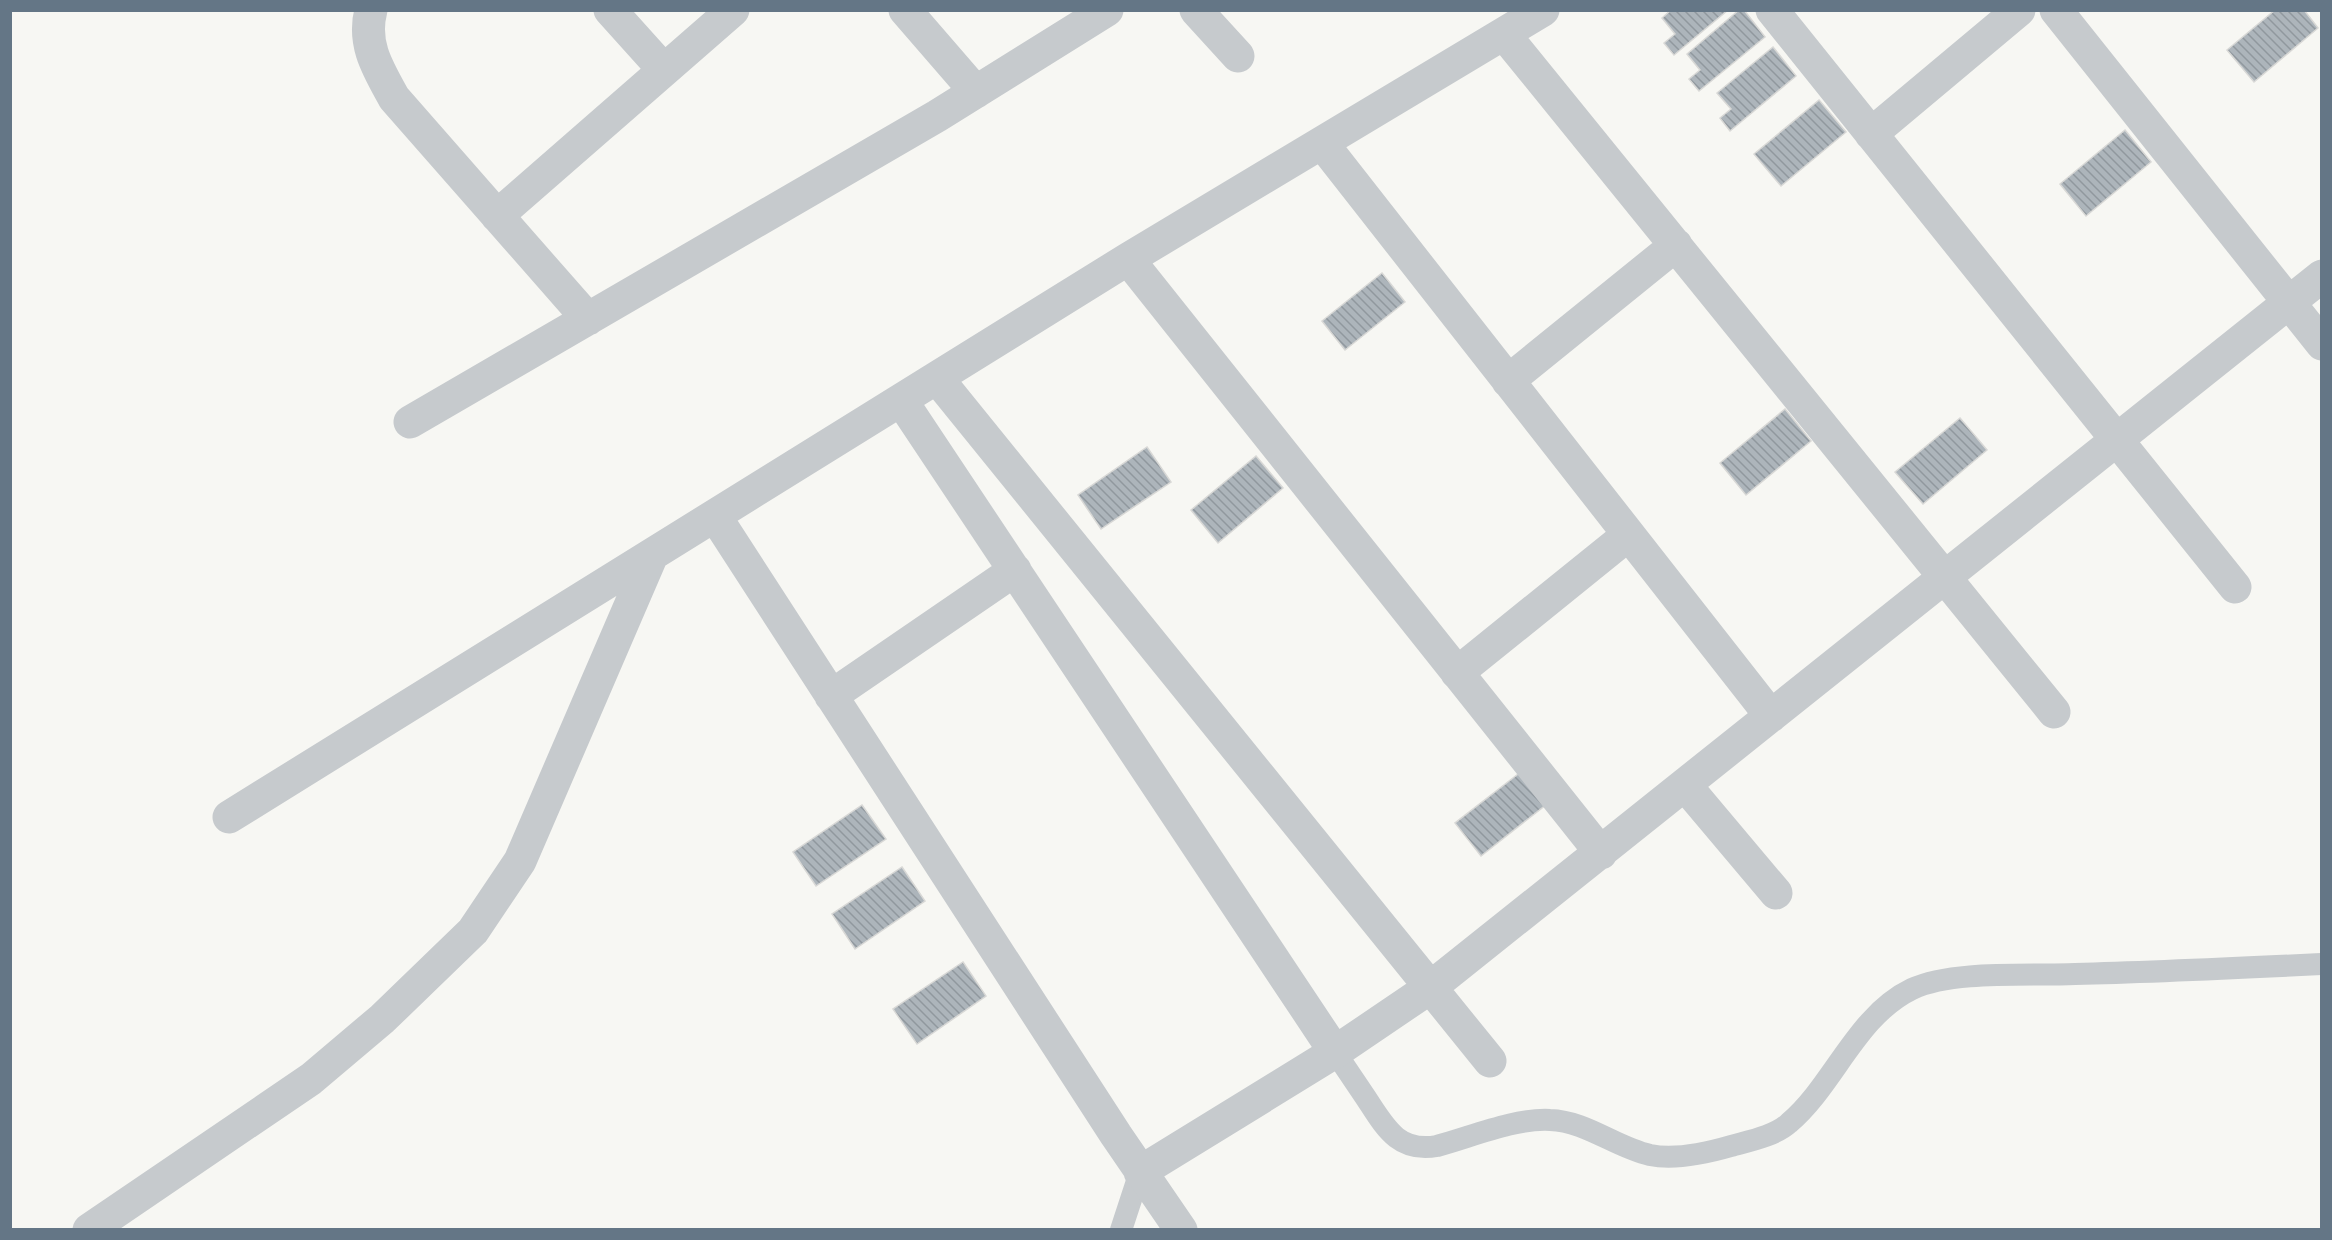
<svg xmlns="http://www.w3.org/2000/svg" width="2332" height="1240" viewBox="0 0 2332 1240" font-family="'Public Sans',sans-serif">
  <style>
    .building { fill: url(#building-back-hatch); stroke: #d8d8d6; stroke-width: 1.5 }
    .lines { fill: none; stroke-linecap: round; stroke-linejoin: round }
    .lane { stroke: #c6cacd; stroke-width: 22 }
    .street { stroke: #c6cacd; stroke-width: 33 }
  </style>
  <defs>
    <pattern id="building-back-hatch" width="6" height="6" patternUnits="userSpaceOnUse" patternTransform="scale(1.5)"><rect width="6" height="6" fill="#adb5bb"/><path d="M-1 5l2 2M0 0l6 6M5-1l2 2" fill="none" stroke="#90989e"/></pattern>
  </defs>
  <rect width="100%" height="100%" fill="#f7f7f3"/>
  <path class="building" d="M1671,10H1728L1674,55L1664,43L1675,34L1662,18Z
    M1739,10H1744L1765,37L1699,91L1689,79L1700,70L1687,54Z
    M2275,10H2304L2318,28L2254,82L2227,50Z
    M1773,47L1796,76L1730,131L1720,118L1731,109L1717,93Z
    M1819,100L1846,132L1781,186L1754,154Z
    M2125,130L2151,162L2086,216L2060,184Z
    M1382,273L1405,302L1345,350L1322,321Z
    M1785,409L1811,441L1746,495L1720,463Z
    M1960,418L1987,450L1923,504L1895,472Z
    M1147,447L1171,482L1101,529L1078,495Z
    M1256,456L1283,488L1218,543L1191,510Z
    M1522,771L1547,804L1481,856L1455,823Z
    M862,805L886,839L816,886L793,852Z
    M902,867L925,901L855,949L832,914Z
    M963,962L986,996L917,1044L893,1009Z"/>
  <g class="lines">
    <path class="lane" d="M1335,1052C1345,1067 1356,1083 1366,1098C1385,1127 1398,1153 1437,1146C1471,1137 1515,1118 1550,1120C1586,1121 1615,1147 1650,1155C1675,1160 1707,1153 1731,1146C1749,1141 1775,1136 1789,1123C1834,1085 1856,1016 1912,989C1953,970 2029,976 2075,974C2157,972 2239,968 2322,964
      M1121,1230L1140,1172"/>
    <path class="street" d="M371,10C362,44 378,69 394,98L588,319
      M610,10L664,70
      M905,10L976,92
      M1196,10L1238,56
      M1772,10L2235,587
      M2056,10L2322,344
      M1504,34L2054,712
      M1871,134L2019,10
      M1322,143L1771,716
      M497,216L733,10
      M1128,259L1601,853
      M937,378L1490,1061
      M1508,381L1676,245
      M901,400L1335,1052
      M410,422L937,116L1107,10
      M715,516L1116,1135L1181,1230
      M1457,673L1628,535
      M831,696L1015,570
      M1685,785L1776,893
      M229,817L1128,259L1543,10
      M1140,1172L1335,1052L1431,987L2322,276
      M89,1230L311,1079L382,1019L473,931L520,861L652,555"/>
  </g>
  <rect width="2332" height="1240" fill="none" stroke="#647686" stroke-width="24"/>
</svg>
